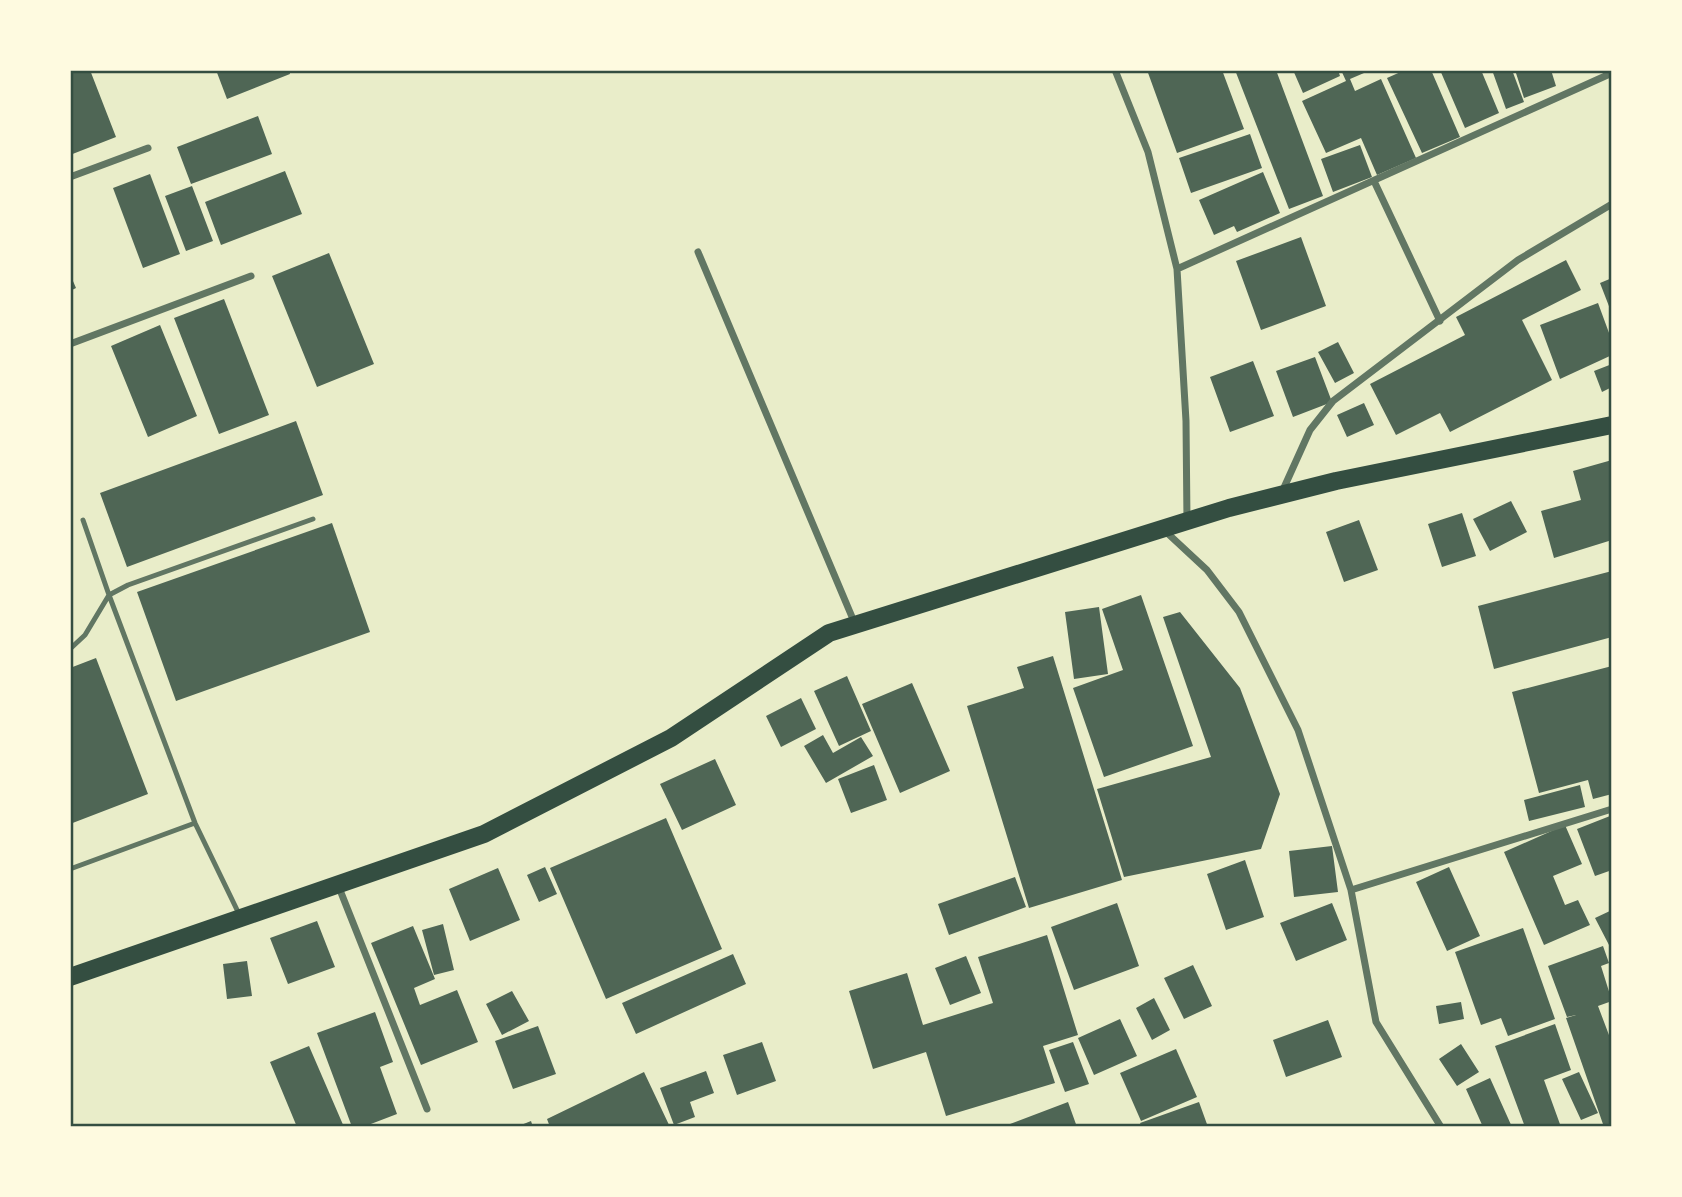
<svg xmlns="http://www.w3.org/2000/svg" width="1682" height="1197" viewBox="0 0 1682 1197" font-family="'Libre Baskerville',serif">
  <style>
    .building { fill: #4f6655 }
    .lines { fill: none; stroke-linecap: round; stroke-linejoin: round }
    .service { stroke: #617663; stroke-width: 5 }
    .minor { stroke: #617663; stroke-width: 7 }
    .primary { stroke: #344e41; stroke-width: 18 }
    .neatline { fill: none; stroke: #344e41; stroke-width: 2.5 }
  </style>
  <rect width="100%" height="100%" fill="#e9edc9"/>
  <path class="building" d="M70,70H90L116,137L70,155Z
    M216,70H289L290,74L227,99Z
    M1147,70H1222L1244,129L1177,153Z
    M1235,70H1276L1323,196L1289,209Z
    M1293,70H1338L1340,76L1303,93Z
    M1341,70H1371L1350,79L1355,91L1381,79L1416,158L1377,175L1361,138L1326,153L1302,101L1346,81Z
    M1405,70H1431L1460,137L1422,153L1387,78Z
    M1440,70H1481L1499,113L1465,128Z
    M1492,70H1512L1524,102L1506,109Z
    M1515,70H1551L1556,86L1524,98Z
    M258,116L272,154L191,184L177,147Z
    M1250,134L1262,168L1191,193L1179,158Z
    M1360,145L1372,177L1333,192L1321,159Z
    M285,171L302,214L221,245L205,202Z
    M1263,172L1280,213L1237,232L1234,226L1214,235L1199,200Z
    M150,174L180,254L143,268L113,188Z
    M192,186L213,241L186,251L165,196Z
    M1301,237L1326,306L1261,330L1236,261Z
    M329,253L374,364L317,387L272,276Z
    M1566,260L1581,290L1522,320L1552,380L1450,432L1440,413L1396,435L1370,384L1465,335L1456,317Z
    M70,274L76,288L70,291Z
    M1612,278V314L1600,283Z
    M224,299L269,415L219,434L174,318Z
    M1598,303L1612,341V355L1560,379L1540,325Z
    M160,325L197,416L148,437L111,346Z
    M1338,342L1354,373L1335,383L1318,352Z
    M1315,357L1332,402L1293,417L1276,371Z
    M1253,361L1274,416L1230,432L1210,377Z
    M1612,364V387L1602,392L1594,371Z
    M1364,403L1374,425L1347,437L1337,415Z
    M296,421L323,495L127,567L100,493Z
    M1612,460V540L1554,558L1541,511L1581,500L1573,471Z
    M1511,501L1527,532L1490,551L1473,519Z
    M1462,513L1476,556L1442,567L1428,524Z
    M1359,520L1378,570L1344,582L1326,532Z
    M332,523L370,632L176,701L137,592Z
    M1612,571V637L1494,669L1478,606Z
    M1141,595L1193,746L1104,777L1073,688L1123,670L1102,609Z
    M1099,607L1108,674L1074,679L1065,612Z
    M1180,612L1240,688L1280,794L1261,849L1124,877L1097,789L1211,757L1163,617Z
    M1053,656L1122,880L1029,908L967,706L1024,688L1017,667Z
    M96,658L148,794L70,824V668Z
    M1612,666V794L1593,799L1588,780L1539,793L1512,692Z
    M847,676L871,731L839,746L814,691Z
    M912,683L950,771L900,793L862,704Z
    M801,698L816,729L781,747L766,716Z
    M823,735L833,753L861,737L873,756L826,783L804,746Z
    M715,759L736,805L682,830L660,784Z
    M874,765L887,800L851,813L838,779Z
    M1580,785L1585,807L1529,821L1524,800Z
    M1610,816L1612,870L1595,876L1577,829Z
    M666,818L722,949L606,999L550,868Z
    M1565,825L1582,864L1553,876L1565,905L1578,900L1590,925L1544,945L1504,852Z
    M1332,846L1338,892L1294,897L1289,851Z
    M1245,860L1264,917L1226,930L1207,874Z
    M545,867L557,894L539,902L527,875Z
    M1449,867L1480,936L1447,951L1416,882Z
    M498,868L520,920L470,941L449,889Z
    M1015,877L1026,907L949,935L938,904Z
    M1117,903L1139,966L1074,990L1051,927Z
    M1332,903L1347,940L1296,961L1280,923Z
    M1612,910V943L1609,945L1595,918Z
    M317,921L335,967L288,984L270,938Z
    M443,924L454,970L434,975L422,930Z
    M413,926L435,979L414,988L420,1005L457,990L478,1042L421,1065L371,943Z
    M1523,928L1555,1019L1508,1036L1501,1018L1481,1025L1455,952Z
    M1047,935L1078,1035L1043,1046L1055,1083L946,1116L926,1052L873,1069L849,991L907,973L923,1025L993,1003L978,957Z
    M1603,946L1609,963L1601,966L1612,1001L1598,1006L1612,1043V1127H1604L1566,1018L1576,1015L1567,1017L1548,966Z
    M733,954L746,984L636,1034L622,1003Z
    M966,956L981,993L950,1005L935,968Z
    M247,961L252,996L227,999L223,964Z
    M1193,965L1212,1006L1184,1019L1164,978Z
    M512,991L529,1021L502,1035L486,1004Z
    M1154,998L1170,1030L1152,1040L1136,1008Z
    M1461,1002L1464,1019L1439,1024L1436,1006Z
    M375,1012L393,1062L380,1067L397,1114L363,1127H352L317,1033Z
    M1120,1019L1137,1056L1094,1075L1078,1038Z
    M1328,1020L1342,1057L1286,1077L1273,1040Z
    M1555,1024L1571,1070L1544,1080L1561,1127H1525L1495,1046Z
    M538,1026L556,1074L513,1089L495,1041Z
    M762,1042L776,1081L737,1095L723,1055Z
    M1073,1042L1089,1084L1065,1092L1049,1050Z
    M1461,1044L1479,1072L1457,1086L1439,1059Z
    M309,1046L344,1127H297L270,1062Z
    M1176,1049L1197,1097L1141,1121L1120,1073Z
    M706,1071L714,1093L690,1102L695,1117L674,1125L660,1088Z
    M644,1072L670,1127H550L547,1119Z
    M1579,1072L1598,1113L1581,1120L1562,1079Z
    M1490,1078L1512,1127H1483L1466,1089Z
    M1068,1102L1077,1127H1002Z
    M1199,1102L1208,1127H1142L1140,1123Z
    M531,1121L533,1127H516Z"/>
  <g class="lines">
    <path class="service" d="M83,520L109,595L128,585L313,519
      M70,649L85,635L109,595L195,823L240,916
      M70,869L195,823"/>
    <path class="minor" d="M1115,70L1148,152L1177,269L1186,421L1187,521
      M70,177L148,148
      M1374,181L1440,321
      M698,252L855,624
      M1177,269L1612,73
      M70,344L251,276
      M1282,492L1310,430L1333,401L1518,260L1612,204
      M1164,530L1207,570L1239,612L1298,730L1351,890L1376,1022L1441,1127
      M338,885L427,1109
      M1351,890L1612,809"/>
    <path class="primary" d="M70,977L484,834L671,738L829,633L1229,508L1336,481L1612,425"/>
  </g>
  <rect width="1682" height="1197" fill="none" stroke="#fefae0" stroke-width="144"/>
  <rect x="72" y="72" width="1538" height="1053" class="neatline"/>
</svg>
